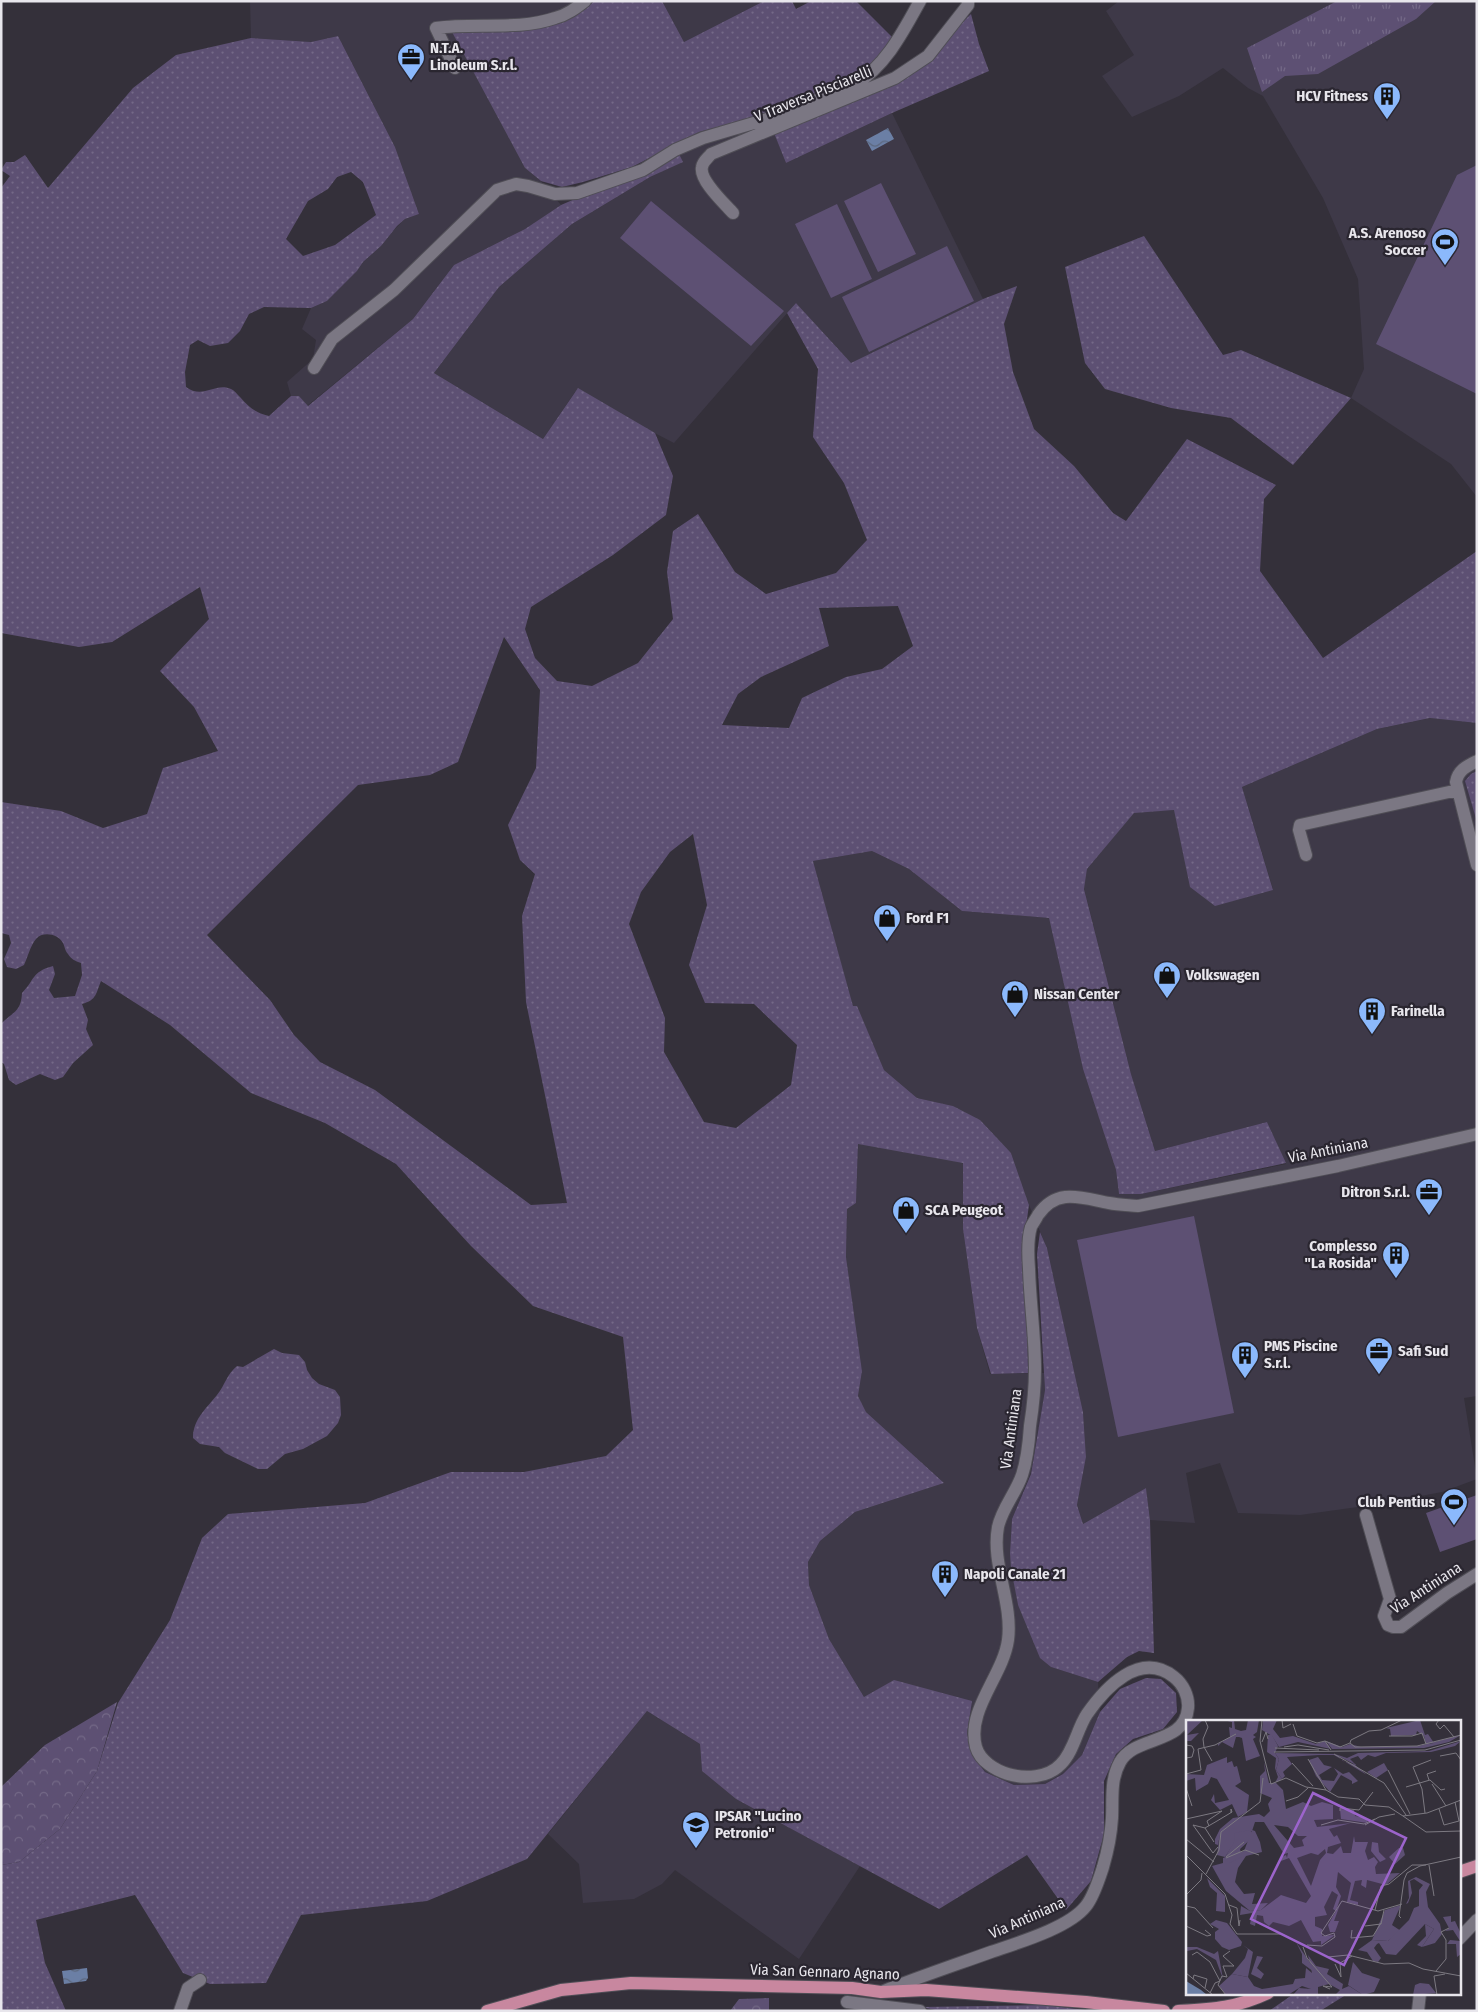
<svg xmlns="http://www.w3.org/2000/svg" width="1478" height="2012" viewBox="0 0 1478 2012" font-family="'Fira Sans Condensed',sans-serif">
  <style>
    .built { fill: #3e3948 }
    .grass { fill: url(#grass-dots); fill-rule: evenodd }
    .forest { fill: url(#forest-crowns) }
    .park { fill: url(#park-tufts) }
    .pitch { fill: #5d5073 }
    .water { fill: url(#water-waves) }
    .lines { fill: none; stroke-linecap: round; stroke-linejoin: round }
    .minor-casing { stroke: #504e56; stroke-width: 14 }
    .major-casing { stroke: #504e56; stroke-width: 14 }
    .minor { stroke: #7b7783; stroke-width: 12 }
    .major { stroke: #c8879f; stroke-width: 12 }
    .labels { text-anchor: middle; stroke-width: 4.5; stroke-linejoin: round; paint-order: stroke }
    .poi-label { font-size: 15px; font-weight: bold; fill: #e8e6ec; stroke: #2a2630; text-anchor: start }
    .street-label { font-size: 15px; fill: #e8e6ec; stroke: #2a2630 }
    .inset-road { fill: none; stroke: #7c7981; stroke-width: 1 }
    .view { fill: #9c64cc; fill-opacity: 0.15; stroke: #9c64cc; stroke-width: 2.5 }
    .inset-edge { fill: none; stroke: #e8e6ec; stroke-width: 2.5 }
  </style>
  <defs>
    <pattern id="grass-dots" width="8" height="8" patternUnits="userSpaceOnUse" patternTransform="scale(1.25)"><rect width="8" height="8" fill="#5d5073"/><path d="M2 2h.1M6 6h.1" fill="none" stroke="#746987" stroke-width="1.8" stroke-linecap="round"/></pattern>
    <pattern id="forest-crowns" width="20" height="18" patternUnits="userSpaceOnUse" patternTransform="scale(1.25)"><rect width="20" height="18" fill="#5d5073"/><path d="M2 6a3 3 0 1 1 6 0M12 15a3 3 0 1 1 6 0" fill="none" stroke="#746987"/></pattern>
    <pattern id="park-tufts" width="24" height="20" patternUnits="userSpaceOnUse" patternTransform="scale(1.25)"><rect width="24" height="20" fill="#5d5073"/><path d="M3 7l-1-3M5 7V3M7 7l1-3M15 17l-1-3M17 17v-4M19 17l1-3" fill="none" stroke="#746987"/></pattern>
    <pattern id="water-waves" width="16" height="10" patternUnits="userSpaceOnUse" patternTransform="scale(1.25)"><rect width="16" height="10" fill="#6b7fa5"/><path d="M0 5q4-4 8 0t8 0" fill="none" stroke="#5c687f"/></pattern>
  </defs>
  <rect width="100%" height="100%" fill="#34303a"/>
  <path class="built" d="M250,1H595L572,17L525,168L541,181L561,205L525,229L454,265L413,319L307,406L299,396H291L287,382L313,359L316,340L302,329L311,308L327,301L357,271L363,262L381,246L386,238L405,219L419,214L395,147L338,36L311,42L251,38Z
    M662,1H764L684,42Z
    M1119,1H1477V497L1451,464L1351,398L1364,369L1358,279L1323,198L1263,96L1248,88L1223,68L1179,96L1132,117L1102,76L1134,55L1106,11Z
    M892,113L983,299L851,364L796,303L674,443L575,392L543,439L434,373L499,287L572,224L650,177L682,162L674,144L699,132L767,114L786,163Z
    M1431,718L1477,723V1396L1464,1398L1477,1479L1442,1492L1372,1505L1300,1515L1238,1513L1220,1463L1186,1473L1195,1523L1150,1520L1146,1488L1083,1524L1077,1505L1086,1457L1083,1412L1047,1248L1029,1205L1011,1153L953,1106L917,1098L884,1070L857,1007H853L813,861L872,851L909,869L962,911L1049,918L1083,1069L1116,1170L1119,1194H1141L1286,1164L1267,1122L1155,1151L1131,1074L1084,888L1087,869L1134,812L1175,810L1191,887L1273,889L1242,787L1377,729Z
    M858,1143L963,1162V1229L977,1328L990,1374L1044,1373L1045,1390L1031,1473L1012,1519L1010,1553L1018,1605L1051,1667L1098,1682L1100,1712L1082,1755L1063,1774L1045,1784L1014,1785L985,1772L973,1756L967,1733L864,1697L829,1639L809,1585L808,1562L820,1541L855,1512L944,1483L866,1412L858,1396L862,1371L846,1257L847,1209L856,1203Z
    M647,1711L700,1744L702,1771L736,1799L860,1866L799,1959L675,1870L662,1884L634,1899L583,1903L579,1864L548,1834Z"/>
  <path class="grass" d="M595,1H662L684,42L764,1H792L796,9L811,1H856L895,40L868,72L852,81L767,114L699,132L632,167L583,182L562,187L541,181L525,168L452,32L572,17Z
    M971,14L979,44L989,71L892,113L786,163L774,133L904,78Z
    M338,36L395,147L419,214L405,219L397,226L381,246L363,262L357,271L327,301L311,308L264,307L249,314L240,331L228,343L210,346L198,340L190,345L185,372L186,387C203,400 215,382 231,389C234,390 237,394 240,397C249,407 255,413 269,416L291,396H299L308,406L413,319L454,265L525,229L561,205L679,154L683,162L650,177L572,224L499,287L434,373L543,439L578,388L655,433L673,476L666,515L613,555L531,607L525,629L535,658L557,681L592,686L638,663L673,619L667,572L673,531L698,514L735,572L766,594L836,573L867,540L844,483L813,437L818,369L787,313L796,303L851,363L983,299L1017,286L1004,324L1013,372L1034,429L1074,466L1113,513L1126,521L1187,439L1276,485L1264,499L1260,571L1323,658L1477,551V723L1430,718L1377,729L1242,787L1273,890L1215,906L1190,887L1174,810L1134,813L1087,869L1084,889L1131,1074L1155,1151L1267,1122L1286,1163L1141,1194H1119L1116,1170L1083,1069L1049,918L962,911L909,869L872,851L813,861L853,1006H857L884,1070L917,1098L953,1106L980,1120L1011,1153L1029,1205L1026,1226L1028,1373L991,1374L977,1328L963,1229V1163L858,1144L856,1203L847,1209L846,1257L862,1371L858,1396L866,1412L944,1483L855,1512L820,1541L808,1562L809,1585L829,1639L864,1697L894,1680L972,1701L967,1733L973,1756L985,1772L1014,1785L1045,1784L1063,1774L1082,1755L1100,1712L1120,1689L1146,1678L1161,1679L1176,1693L1177,1712L1163,1729L1133,1739L1116,1754L1104,1781V1834L1091,1881L1066,1910L1027,1855L939,1909L736,1799L702,1771L700,1744L647,1711L527,1859L427,1901L301,1915L266,1983L210,1984L183,1973L135,1895L36,1920L45,1963L66,2011H1V1865L19,1862L60,1829L97,1771L118,1703L170,1620L202,1538L228,1514L365,1503L451,1472H524L606,1456L633,1430L623,1337L533,1306L471,1246L396,1164L325,1123L251,1093L170,1025L101,981C96,993 97,1000 82,1004L88,1020L86,1029L93,1045L73,1063L63,1077L55,1080L40,1074L16,1085L9,1080L4,1064L1,1062V1024C12,1012 21,1013 22,993C35,980 31,972 53,966L55,974L49,990L54,998L75,996L82,975L81,963C75,961 71,959 68,954C65,951 65,947 63,943C58,934 43,931 36,939C30,946 28,957 24,965L16,969L7,967L4,959L11,943L9,935L1,933V802L61,811L103,828L147,814L163,768L218,751L194,707L160,671L209,619L200,587L112,642L79,647L1,633V188L10,176L1,170L6,162H14L25,155L48,188L133,88L176,55L251,38L311,42ZM351,172L363,182L376,215L335,245L303,256L286,239L308,201L328,189L337,177ZM898,606L913,646L882,669L846,677L802,698L789,728L722,725L738,694L761,677L829,646L819,608ZM504,637L540,690L536,768L508,825L520,860L535,874L522,916L526,1002L567,1203L531,1205L375,1090L320,1062L294,1035L270,1000L207,935L358,785L430,775L458,762ZM693,834L707,905L689,965L705,1003L754,1004L797,1045L791,1085L736,1128L704,1122L664,1052L665,1018L629,924L641,892L670,852Z
    M1144,236L1223,355L1241,350L1351,398L1293,465L1231,418L1171,408L1105,389L1085,363L1065,267Z
    M1477,771V822L1465,781L1471,774Z
    M1040,1232L1047,1248L1083,1412L1086,1457L1077,1505L1083,1524L1146,1488L1150,1520L1154,1653L1139,1651L1127,1657L1098,1682L1051,1667L1040,1658L1018,1605L1011,1568L1010,1553L1012,1519L1031,1474L1045,1390L1037,1254Z
    M274,1349L282,1353L299,1355L305,1362L307,1370L312,1378L319,1384L335,1390L340,1397L341,1415L338,1423L327,1436L303,1449L285,1454L267,1469H258L225,1453L219,1447L200,1444L193,1438C193,1419 206,1409 217,1395C225,1385 227,1374 237,1366L243,1367Z
    M1295,1993H1349L1320,2011H1269Z
    M1046,2005L1093,2011H940L921,2007Z"/>
  <path class="forest" d="M117,1702L97,1771L60,1829L19,1862L1,1865V1787L45,1745Z
    M769,1998V2011H730L739,1999Z"/>
  <path class="park" d="M1337,1H1436L1416,19L1318,74L1285,76L1262,92L1247,48Z"/>
  <path class="pitch" d="M1477,165V394L1376,344L1457,175Z
    M881,183L916,254L878,272L844,201Z
    M651,201L784,311L751,346L620,238Z
    M837,204L872,279L831,298L795,224Z
    M947,246L974,301L869,352L842,297Z
    M1194,1216L1234,1413L1118,1437L1077,1240Z
    M1477,1495V1539L1440,1552L1426,1513Z"/>
  <path class="water" d="M888,128L894,139L872,151L866,140Z
    M87,1968L88,1978L86,1981L64,1984L62,1971Z"/>
  <g class="lines">
    <g class="minor-casing">
      <path id="minor" d="M455,68L436,28C475,22 517,31 555,18C567,15 576,8 585,1
        M733,213C724,203 699,180 702,167C703,161 708,158 711,154L895,78L928,56L968,5V1
        M314,368L332,339L394,290L497,190L516,184L528,186L555,194L577,193L643,170L675,150L703,138L774,117L854,85C885,67 903,32 920,1
        M1477,761C1467,766 1458,770 1456,782L1477,865
        M1306,855L1299,830L1300,825L1458,790
        M1366,1515L1390,1599L1384,1616L1388,1625L1393,1627H1401L1447,1593L1477,1574
        M1459,1939L1477,1920
        M884,1991C919,1977 955,1965 991,1952C1017,1943 1069,1928 1086,1906C1094,1896 1099,1879 1103,1867C1108,1850 1111,1835 1112,1818C1113,1799 1110,1780 1120,1762C1135,1735 1185,1745 1188,1708C1189,1696 1183,1684 1174,1677C1140,1650 1105,1688 1087,1714C1077,1729 1074,1751 1061,1764C1048,1778 1025,1779 1008,1774C995,1770 980,1761 976,1747C966,1710 1003,1676 1008,1640C1013,1602 991,1564 998,1527C1002,1508 1016,1493 1022,1475C1027,1460 1029,1441 1030,1426C1033,1407 1035,1388 1035,1369C1035,1336 1030,1302 1029,1269C1028,1256 1027,1240 1031,1227C1031,1226 1038,1216 1038,1215C1057,1187 1082,1198 1109,1203C1119,1205 1128,1205 1138,1206L1338,1166L1477,1134
        M847,2002L920,2011
        M180,2011L188,1988L200,1980
        M1418,2011L1420,1993"/>
    </g>
    <g class="major-casing">
      <path id="major" d="M1459,1872L1477,1866
        M487,2011L561,1990L631,1983L852,1988L881,1992L926,1990L1086,2002L1164,2011
        M1178,2011C1213,2009 1236,2008 1268,1993"/>
    </g>
    <use href="#minor" class="minor"/>
    <use href="#major" class="major"/>
  </g>
  <defs>
    <g id="office-pin" transform="scale(1.4375)"><path d="M0 17L-7.5 6A9.5 9.5 0 1 1 7.5 6Z" fill="#8bb9fc" stroke="#2a2630"/><path d="M-6-3h4V-5.5h4V-3h4V5H-6ZM-1-4.5V-3h2v-1.5ZM-6 0V1H6V0Z" fill="#111"/></g>
    <g id="building-pin" transform="scale(1.4375)"><path d="M0 17L-7.5 6A9.5 9.5 0 1 1 7.5 6Z" fill="#8bb9fc" stroke="#2a2630"/><path d="M-4-6H4V6H1V3H-1V6H-4ZM-2.5-4.3h1.7v1.8h-1.7ZM.8-4.3h1.7v1.8H.8ZM-2.5-1h1.7V.8h-1.7ZM.8-1h1.7V.8H.8Z" fill="#111"/></g>
    <g id="stadium-pin" transform="scale(1.4375)"><path d="M0 17L-7.5 6A9.5 9.5 0 1 1 7.5 6Z" fill="#8bb9fc" stroke="#2a2630"/><path d="M0-5a6.5 5 0 1 0 0 10a6.5 5 0 1 0 0-10ZM-3.5-1.8h7v3.6h-7Z" fill="#111"/></g>
    <g id="shop-pin" transform="scale(1.4375)"><path d="M0 17L-7.5 6A9.5 9.5 0 1 1 7.5 6Z" fill="#8bb9fc" stroke="#2a2630"/><path d="M-5-2.5h2.3a2.7 3.5 0 0 1 5.4 0H5L5.5 6h-11ZM-1.5-2.5h3a1.5 2.3 0 0 0-3 0Z" fill="#111"/></g>
    <g id="school-pin" transform="scale(1.4375)"><path d="M0 17L-7.5 6A9.5 9.5 0 1 1 7.5 6Z" fill="#8bb9fc" stroke="#2a2630"/><path d="M0-5L7-2L0 1L-7-2ZM-4 1L0 2.5L4 1V4Q0 6-4 4Z" fill="#111"/></g>
  </defs>
  <g fill-rule="evenodd">
    <use href="#office-pin" x="411" y="57"/>
    <use href="#building-pin" x="1387" y="96"/>
    <use href="#stadium-pin" x="1445" y="242"/>
    <use href="#shop-pin" x="887" y="918"/>
    <use href="#shop-pin" x="1167" y="975"/>
    <use href="#shop-pin" x="1015" y="994"/>
    <use href="#building-pin" x="1372" y="1011"/>
    <use href="#office-pin" x="1429" y="1192"/>
    <use href="#shop-pin" x="906" y="1210"/>
    <use href="#building-pin" x="1396" y="1255"/>
    <use href="#office-pin" x="1379" y="1351"/>
    <use href="#building-pin" x="1245" y="1355"/>
    <use href="#stadium-pin" x="1454" y="1502"/>
    <use href="#building-pin" x="945" y="1574"/>
    <use href="#school-pin" x="696" y="1825"/>
  </g>
  <g class="labels">
    <g class="poi-label">
      <text x="430" y="53">N.T.A.<tspan x="430" dy="17">Linoleum S.r.l.</tspan></text>
      <text x="1368" y="101" text-anchor="end">HCV Fitness</text>
      <text x="1426" y="238" text-anchor="end">A.S. Arenoso<tspan x="1426" dy="17">Soccer</tspan></text>
      <text x="906" y="923">Ford F1</text>
      <text x="1186" y="980">Volkswagen</text>
      <text x="1034" y="999">Nissan Center</text>
      <text x="1391" y="1016">Farinella</text>
      <text x="1410" y="1197" text-anchor="end">Ditron S.r.l.</text>
      <text x="925" y="1215">SCA Peugeot</text>
      <text x="1377" y="1251" text-anchor="end">Complesso<tspan x="1377" dy="17">"La Rosida"</tspan></text>
      <text x="1264" y="1351">PMS Piscine<tspan x="1264" dy="17">S.r.l.</tspan></text>
      <text x="1398" y="1356">Safi Sud</text>
      <text x="1435" y="1507" text-anchor="end">Club Pentius</text>
      <text x="964" y="1579">Napoli Canale 21</text>
      <text x="715" y="1821">IPSAR "Lucino<tspan x="715" dy="17">Petronio"</tspan></text>
    </g>
    <g class="street-label">
      <text transform="translate(813 94) rotate(-22)" y="5">V Traversa Pisciarelli</text>
      <text transform="translate(1328 1150) rotate(-11)" y="5">Via Antiniana</text>
      <text transform="translate(1011 1429) rotate(-82)" y="5">Via Antiniana</text>
      <text transform="translate(1426 1588) rotate(-33)" y="5">Via Antiniana</text>
      <text transform="translate(1027 1918) rotate(-24)" y="5">Via Antiniana</text>
      <text transform="translate(825 1972) rotate(2)" y="5">Via San Gennaro Agnano</text>
    </g>
  </g>
  <g transform="translate(1186 1720)">
    <rect width="275" height="275" fill="#34303a"/>
    <path d="M2,0H17L1,15L13,13L5,21H0V2ZM37,0H48L49,9L55,11L60,10L62,0H73L71,12L67,15L70,17L67,19L74,36L60,41L56,18L53,17H50L47,28L36,22L32,26V24L44,17L43,7L46,8V2ZM77,0H91L87,9L94,18L107,16L130,24L139,21L145,29L112,22L93,27L86,16L76,10ZM234,0L239,15L242,14L248,23L240,24L238,16L231,11L230,15L205,16L204,9L200,8ZM275,15L263,22L238,28L146,29L140,21L156,27L164,24L175,27L233,26ZM275,21L269,26L245,32L200,33L189,37L182,35L175,40L172,36L164,39L170,45L157,41L149,34L161,38L172,33L243,31ZM89,33L148,34L168,44L181,55L148,35H133L101,37L106,44L97,52L99,56L96,59L90,50L93,39ZM41,37V43L46,41L48,47L51,46L55,62L49,66L63,75L61,92L52,97L46,84L34,90L25,80L28,74L29,83L43,80L31,59L25,57L22,64L10,71L9,58L0,61V54L18,55L21,45ZM132,37L138,45L146,47L133,55L136,60L148,61L152,54L148,48L157,54L163,52L172,61L166,64V61L155,55L144,72L130,56L123,40ZM78,42L83,63H90L97,70L100,89L117,82L125,86L136,82L147,85V99L128,100L131,107L165,103L143,109L148,117L151,115L155,123L142,127L141,133L147,134L155,126L157,133H165L168,116L169,122H182L179,131L182,140L188,137L192,142L189,147L190,154L214,153L200,165L181,160L180,168L175,165L176,160L169,161L164,180L172,182V185L161,182L165,163L152,152L150,167L155,176L150,191L147,189L152,175L146,171L138,187L141,195L129,197V206L136,209V216L149,215L135,225V221L127,222L115,200L103,206L87,202L83,206L78,202L77,196L71,195L69,206L64,204L66,193L54,195L55,186L64,191L75,190L95,175L120,183L125,176L103,138L95,141L94,138L100,135L101,138L102,133L98,134L78,102H69L66,111L55,113L39,137L31,135L34,114L32,125L29,124V119L34,109L47,98L73,94L78,97L84,91L82,84L86,78L74,73V56L79,51ZM88,105L102,107L112,116H121L116,120L118,126L108,128ZM139,129L140,133L134,140L125,166L111,138L125,133L132,135ZM198,43L202,50L190,58L181,52ZM154,89L168,90L169,96L180,98L182,103L155,99ZM186,122L192,123L193,132L200,139L194,142L185,131ZM21,158L39,176V192L30,191L31,173L24,167ZM155,182L148,201H153L149,212H144L142,205ZM215,185L206,205L215,211L202,221L186,220L199,190ZM265,196V202L269,201L275,214V234L271,237L270,224H261L264,220L274,221L267,210L259,211L263,208L257,197ZM30,200L41,203L56,222L55,226L43,230L36,227L29,219V212L33,209L24,204ZM239,204L248,209L236,227L231,225L240,216ZM0,227H11L28,234L32,231L37,259L30,240L11,229L1,231ZM122,235L130,246L143,249L141,254L157,264L156,269L163,266L177,275H149L154,270L143,264L132,267V275H107L113,268L125,269L116,266L102,275H40L33,266L46,254L62,257L68,266L76,269L107,264L109,259L119,258L120,248L126,253Z" fill="#5d5073" fill-rule="evenodd"/>
    <path d="M82,15H86L92,26L89,33L93,39L90,50L96,59L89,63L92,57L89,48L90,38L81,32ZM66,110L69,111L74,122L76,132L60,136L52,148L49,162L58,174L69,173L66,184L82,183L75,190L64,191L40,171L26,146L37,143V138L58,131ZM230,157L244,164L240,172L242,187L254,204L256,214L249,223L236,227L248,209L239,204L210,235L200,234L193,223L191,224L188,228L195,238L192,242L187,241L181,232L172,230L186,220L202,221L223,200L228,188L233,186V170L237,165L228,159L224,161L226,173L222,183L220,184L223,178L222,161ZM110,222L129,250L128,252L116,243V234ZM57,225L67,232L62,257L46,254L59,238L62,229ZM71,236L77,237L71,248L78,254L75,259L65,254ZM167,242L176,253L194,259L188,272L177,275L162,265ZM234,263L243,264L250,273L227,275L229,265Z" fill="#5d5073"/>
    <path d="M64,110L68,116L54,129L56,137L43,143L38,139L49,120L48,113Z" fill="#5d5073"/>
    <path d="M213,128H217L219,135L209,144L203,137Z" fill="#5d5073"/>
    <path d="M0,261L15,270L21,275H0Z" fill="#6b7fa5"/>
    <path class="inset-road" d="M76,0L74,21L85,64L100,58L120,67L140,70L152,77L173,79L179,85L203,87L217,96L241,93L275,80M96,0L97,8L105,4M253,0L250,4L254,9L258,5L268,17M107,4L111,16L131,23L139,21M203,16H226L236,13L240,24M76,22L80,12L82,19M164,23L165,20L183,11L195,10L216,0M0,25L6,26L8,30L6,37L0,38M18,27L17,19L22,7L19,0M18,27L26,41M98,27L112,25L143,30M89,28L133,30M145,30L139,21L154,27L164,23L169,27L231,26L275,15M88,32L239,30L275,20M148,34L198,63L220,95M254,36L270,33L275,40M122,39L140,70M106,43L127,66M202,50L224,94M0,54L15,50L12,29L29,25L50,14M243,60L241,54L250,51M246,64L260,86M220,67L244,60L255,70L259,69M0,68L6,86M100,81L112,77L122,68M253,89L258,105L273,101L269,82M154,91V88L173,90L187,72M239,93L236,69L227,47L245,40M217,96L240,112L275,111M0,99L36,91L21,101L23,106M135,105L152,100L178,104L189,99M179,105L193,97L209,94M19,108L31,101L46,92L45,89V93M0,119L28,142M28,122L19,108L7,105L27,133L32,127M0,135L39,174L46,195L44,204L51,214H96L142,237L162,235L198,244L223,243L237,249L275,256M40,137L58,122M40,138L59,130L73,135M243,145L248,176M20,154L33,130L35,112L74,82L77,58M0,175L15,160L16,153M43,185L51,188L53,206L54,200M0,186L9,188L27,208M189,190L195,166L203,164L226,145H240M215,198L213,196L218,160L221,153L234,146L275,137M0,206L21,216L25,215L19,210M179,206L195,204L198,190M166,210L165,218L187,216L195,203M121,225L136,226L149,217L148,213L139,216L135,213L156,181L192,191L216,184M117,227L121,238L146,267L137,266L144,269M6,235L11,232L24,242L34,261M149,244L155,257L154,243L166,236M250,251L260,239V220L255,212L263,208M0,253L27,275M7,259L8,255L21,259L19,268M24,273L29,263L34,261M40,275L32,265L36,256L41,257L37,246H48L37,236L44,231M251,275L248,256L259,254"/>
    <path class="view" d="M127,73L220,118L158,245L65,199Z"/>
    <rect width="275" height="275" class="inset-edge"/>
  </g>
  <rect width="1478" height="2012" fill="none" stroke="#e8e6ec" stroke-width="5"/>
</svg>
